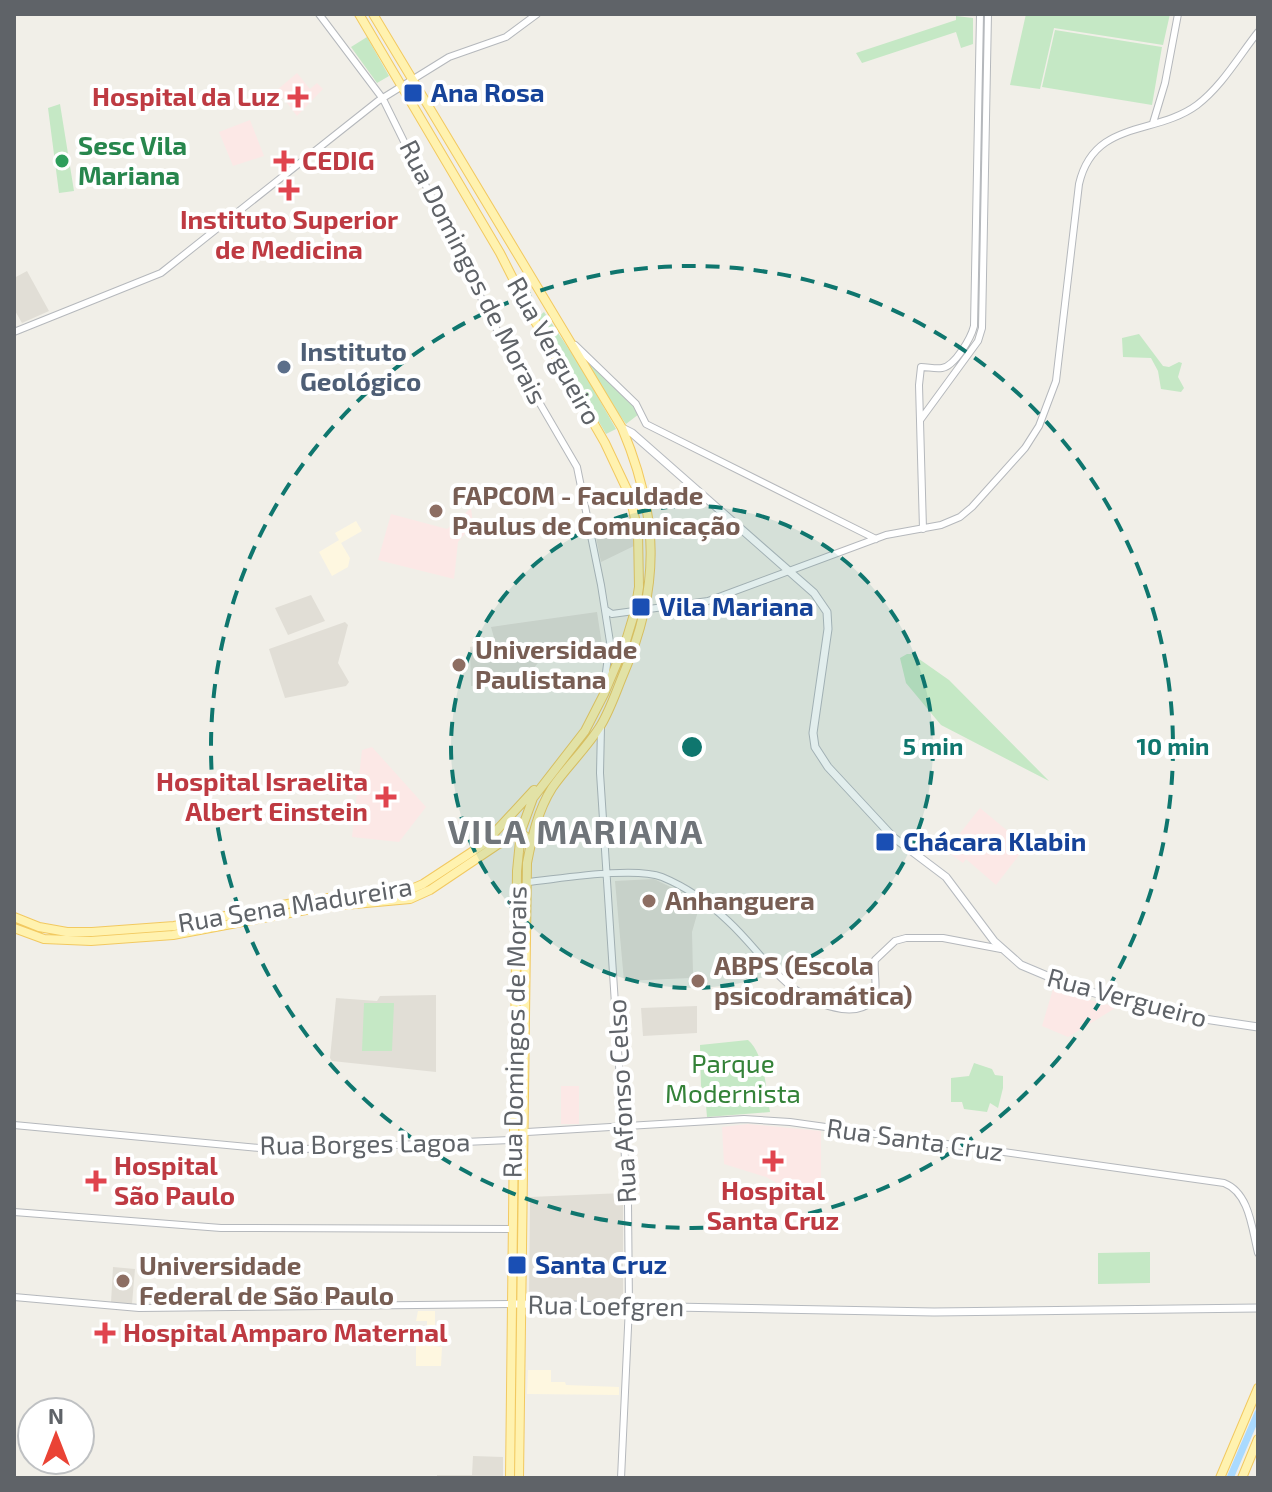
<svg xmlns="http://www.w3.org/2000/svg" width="1272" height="1492" viewBox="0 0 1272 1492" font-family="'Exo 2',sans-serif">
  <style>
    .commercial { fill: #fef7e0 }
    .education { fill: #e1ded6 }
    .medical { fill: #fce8e6 }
    .green { fill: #c5e8c5 }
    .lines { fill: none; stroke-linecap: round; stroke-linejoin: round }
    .river { stroke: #aadaff; stroke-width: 7 }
    .tertiary-casing { stroke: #b5b8bc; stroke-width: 8 }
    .secondary-casing { stroke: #b6babf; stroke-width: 9 }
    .primary-casing { stroke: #f2c960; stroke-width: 10 }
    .tertiary { stroke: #fff; stroke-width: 6 }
    .secondary { stroke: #fff; stroke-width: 7 }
    .primary { stroke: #fff2af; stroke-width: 8 }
    .ring { fill: none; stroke: #0f766e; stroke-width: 4; stroke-dasharray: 14 10 }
    .transit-dot { fill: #1a4fb4; stroke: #fff; stroke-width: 3 }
    .health-dot { fill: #e0444e; stroke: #fff; stroke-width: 3 }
    .leisure-dot { fill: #2e9e5b; stroke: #fff; stroke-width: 3 }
    .service-dot { fill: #5c6f8a; stroke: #fff; stroke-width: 3 }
    .education-dot { fill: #8d6e63; stroke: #fff; stroke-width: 3 }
    .labels { text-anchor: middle; stroke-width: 8; stroke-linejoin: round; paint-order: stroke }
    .transit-label { font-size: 26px; font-weight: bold; fill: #164399; stroke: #fff; text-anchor: start }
    .health-label { font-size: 26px; font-weight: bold; fill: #be3a42; stroke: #fff; text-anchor: start }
    .leisure-label { font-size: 26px; font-weight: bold; fill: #27864d; stroke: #fff; text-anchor: start }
    .street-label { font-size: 26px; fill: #5f6368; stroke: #fff }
    .service-label { font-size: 26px; font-weight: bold; fill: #4e5e75; stroke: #fff; text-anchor: start }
    .education-label { font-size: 26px; font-weight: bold; fill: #785e54; stroke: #fff; text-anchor: start }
    .park-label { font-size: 26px; fill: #348238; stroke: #fff }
    .district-label { font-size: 34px; font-weight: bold; letter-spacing: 2px; fill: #70757a; stroke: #fff }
    .centre { fill: #0f766e; stroke: #fff; stroke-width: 4 }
    .ring-label { font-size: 24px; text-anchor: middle; font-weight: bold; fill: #0f766e; stroke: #fff; stroke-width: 8; stroke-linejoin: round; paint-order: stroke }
  </style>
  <rect width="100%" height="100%" fill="#f1efe8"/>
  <path class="commercial" d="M356,521L362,531L341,543L350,558L348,567L332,576L319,552L339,540L335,533Z
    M418,1311H435V1346L442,1347L441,1366H416V1333L427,1332V1321H416Z
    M528,1370H551V1382H565L566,1385L619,1387V1395L527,1394Z"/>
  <path class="education" d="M27,271L49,311L22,323L14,309V278Z
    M630,514L635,534L634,546L601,562L595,532Z
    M311,595L325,621L288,635L275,608Z
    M597,612L602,645L545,654L522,683L483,687L482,685L471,686L470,647L495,641L491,627Z
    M345,622L348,625L338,663L349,682L346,686L285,698L269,649Z
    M654,879L683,893L697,903L698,911L692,932L693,974L690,978L624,981L615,881Z
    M436,995V1072L332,1061L330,1058L336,998L377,1001L380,996Z
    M697,1006V1033L643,1036L641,1008Z
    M623,1193V1302L529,1300L530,1197Z
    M113,1267L135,1269L132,1304L111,1303Z
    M473,1456L503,1457V1478H437V1475H472Z"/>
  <path class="medical" d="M297,73L310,89L317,83L323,89L297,116L277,90Z
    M250,120L264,156L233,166L219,132Z
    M471,508L473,524L458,542L454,579L378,560L391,514L447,529Z
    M372,747L426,807L399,842L352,837L362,750Z
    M980,808L1026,846L996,885L966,859L963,863L946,851Z
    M1053,989L1083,998L1117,1007L1068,1037L1042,1026Z
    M561,1086H579V1124H561Z
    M748,1124L821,1131V1195L780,1185L766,1177L724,1164L722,1127Z"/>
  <path class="green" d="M1026,14H1170L1163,45L1054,28L1040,89L1010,85Z
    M956,16L973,18V44L961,48L956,32L862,63L856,53L956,20Z
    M1055,30L1162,47L1152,105L1042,87Z
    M367,37L389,76L377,83L351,47Z
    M60,104L74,191L59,193L48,108Z
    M544,312L581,367L616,429L606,434L538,317Z
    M1139,334L1163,366L1169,367L1179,362L1182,363L1178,377L1184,388L1181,392L1161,389L1158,371L1151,358L1123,357L1122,338Z
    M586,361L634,404L639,414L626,424L608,399Z
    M907,654H912L949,680L1049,781L941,725L906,683L900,658Z
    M364,1003H394L392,1051H362Z
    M748,1040C765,1055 766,1090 770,1112L707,1117L705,1094L701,1086L700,1045Z
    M974,1063L992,1069L995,1075L1003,1076V1088L998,1108L990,1103L987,1112L964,1109L962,1102H951V1078L969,1076Z
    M1150,1252V1283L1098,1284V1253Z"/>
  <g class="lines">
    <path class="river" d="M1230,1478L1258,1413"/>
    <g class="tertiary-casing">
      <path id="tertiary" d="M319,14L383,99L497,330L577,467L601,585L610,642L604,687
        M1153,123L1165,83L1178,14
        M14,332L161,273L378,101L449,57L506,37L537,14
        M575,345L636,404L646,424L876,539
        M921,419L978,341L982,328L988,14
        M923,529L919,385L921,367C928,367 935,369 942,368C955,366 971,338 974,326L980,14
        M606,610L612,614L708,601L886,535L941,525L960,517L972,507L1025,448L1039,426L1056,381L1079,184C1094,119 1155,136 1197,105C1222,86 1239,56 1258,32
        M601,727L600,773L628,1204L629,1306L621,1478
        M527,882C559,879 634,866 662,877C686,887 709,903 728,921C766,956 785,1000 842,1009C851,1010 863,1010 870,1002C880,992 873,973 875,960L895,941L906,938H943L1001,949
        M14,1125L281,1150L511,1140L527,1132L744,1119L790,1122L1224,1183C1250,1193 1252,1230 1258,1253
        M14,1212L221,1228L513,1229
        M14,1297L139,1308L512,1304"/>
    </g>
    <g class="secondary-casing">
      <path id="secondary" d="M622,428L632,433L814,593L827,612L828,629L813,733L815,747L828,767L893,837L946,877L994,941L1021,965L1078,989L1198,1018L1258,1027
        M516,1304L934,1312L1258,1308"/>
    </g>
    <g class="primary-casing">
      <path id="primary" d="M359,14L500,253L532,316L605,443L630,496L638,532L639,587L635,611L625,644L604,694L585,731L533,798L521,831L517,871L510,1478
        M373,14L622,428C659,516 661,587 623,675C616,692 610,710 601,725C587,748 567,766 552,788C538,810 532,837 527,863L519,1478
        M14,917L39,927L67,932H92L174,926L308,900L409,890L423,884L484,844L534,790
        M14,928L44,939L91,941L173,935L322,907L410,899L430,890L497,845L513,837L525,836
        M1220,1478L1258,1388
        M1242,1478L1258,1439"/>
    </g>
    <use href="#tertiary" class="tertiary"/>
    <use href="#secondary" class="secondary"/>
    <use href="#primary" class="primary"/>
  </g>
  <circle cx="692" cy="747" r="241" fill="#0f766e" fill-opacity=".12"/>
  <g class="ring">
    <circle cx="692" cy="747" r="241"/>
    <circle cx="692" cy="747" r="481"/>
  </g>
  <g class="transit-dot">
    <rect x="403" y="83" width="20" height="20" rx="4"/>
    <rect x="631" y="597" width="20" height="20" rx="4"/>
    <rect x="875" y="832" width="20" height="20" rx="4"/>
    <rect x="507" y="1255" width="20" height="20" rx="4"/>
  </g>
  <g class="health-dot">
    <path d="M294 85h8v8h8v8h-8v8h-8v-8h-8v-8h8z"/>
    <path d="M280 149h8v8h8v8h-8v8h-8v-8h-8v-8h8z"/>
    <path d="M285 178h8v8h8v8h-8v8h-8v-8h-8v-8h8z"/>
    <path d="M382 785h8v8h8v8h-8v8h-8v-8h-8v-8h8z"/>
    <path d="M769 1149h8v8h8v8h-8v8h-8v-8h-8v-8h8z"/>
    <path d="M92 1169h8v8h8v8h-8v8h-8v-8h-8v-8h8z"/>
    <path d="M101 1321h8v8h8v8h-8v8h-8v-8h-8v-8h8z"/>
  </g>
  <circle class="leisure-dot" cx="62" cy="161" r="8"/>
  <circle class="service-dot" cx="284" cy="367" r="8"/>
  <g class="education-dot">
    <circle cx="436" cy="511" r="8"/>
    <circle cx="459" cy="665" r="8"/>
    <circle cx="649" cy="901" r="8"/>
    <circle cx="698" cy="981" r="8"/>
    <circle cx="123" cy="1281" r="8"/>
  </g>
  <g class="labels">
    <g class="transit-label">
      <text x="431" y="102">Ana Rosa</text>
      <text x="659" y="616">Vila Mariana</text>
      <text x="903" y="851">Chácara Klabin</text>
      <text x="535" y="1274">Santa Cruz</text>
    </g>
    <g class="health-label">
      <text x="280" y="106" text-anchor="end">Hospital da Luz</text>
      <text x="302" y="170">CEDIG</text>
      <text x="289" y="229" text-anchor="middle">Instituto Superior<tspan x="289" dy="30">de Medicina</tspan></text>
      <text x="368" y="791" text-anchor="end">Hospital Israelita<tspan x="368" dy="30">Albert Einstein</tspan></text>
      <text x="114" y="1175">Hospital<tspan x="114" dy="30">São Paulo</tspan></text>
      <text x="773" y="1200" text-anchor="middle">Hospital<tspan x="773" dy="30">Santa Cruz</tspan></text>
      <text x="123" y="1342">Hospital Amparo Maternal</text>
    </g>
    <g class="leisure-label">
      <text x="78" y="155">Sesc Vila<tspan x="78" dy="30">Mariana</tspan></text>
    </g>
    <g class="street-label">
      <text transform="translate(473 272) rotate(63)" y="9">Rua Domingos de Morais</text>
      <text transform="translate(554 351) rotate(61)" y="9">Rua Vergueiro</text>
      <text transform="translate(295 905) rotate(-9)" y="9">Rua Sena Madureira</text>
      <text transform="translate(1127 998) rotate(15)" y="9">Rua Vergueiro</text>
      <text transform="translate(515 1032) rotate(-89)" y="9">Rua Domingos de Morais</text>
      <text transform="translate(622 1101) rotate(-93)" y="9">Rua Afonso Celso</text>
      <text transform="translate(915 1140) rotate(8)" y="9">Rua Santa Cruz</text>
      <text transform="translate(365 1144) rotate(-1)" y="9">Rua Borges Lagoa</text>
      <text transform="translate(606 1306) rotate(1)" y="9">Rua Loefgren</text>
    </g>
    <g class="service-label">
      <text x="300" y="361">Instituto<tspan x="300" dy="30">Geológico</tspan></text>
    </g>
    <g class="education-label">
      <text x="452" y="505">FAPCOM - Faculdade<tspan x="452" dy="30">Paulus de Comunicação</tspan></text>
      <text x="475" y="659">Universidade<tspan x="475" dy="30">Paulistana</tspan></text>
      <text x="665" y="910">Anhanguera</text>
      <text x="714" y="975">ABPS (Escola<tspan x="714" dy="30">psicodramática)</tspan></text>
      <text x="139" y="1275">Universidade<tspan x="139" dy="30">Federal de São Paulo</tspan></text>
    </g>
    <g class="park-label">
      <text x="733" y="1073">Parque<tspan x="733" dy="30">Modernista</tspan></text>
    </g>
    <g class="district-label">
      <text x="576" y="844">VILA MARIANA</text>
    </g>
  </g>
  <circle cx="692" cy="747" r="12" class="centre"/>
  <g class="ring-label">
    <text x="933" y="755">5 min</text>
    <text x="1173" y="755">10 min</text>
  </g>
  <rect width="1272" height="1492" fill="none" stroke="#5f6368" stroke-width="32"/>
  <g transform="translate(56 1436)"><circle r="38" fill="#ffffff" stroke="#bfc1c3" stroke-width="2"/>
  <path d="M0-6L14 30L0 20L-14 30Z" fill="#ea4335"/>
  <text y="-12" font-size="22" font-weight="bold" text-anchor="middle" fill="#5f6368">N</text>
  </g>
</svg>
